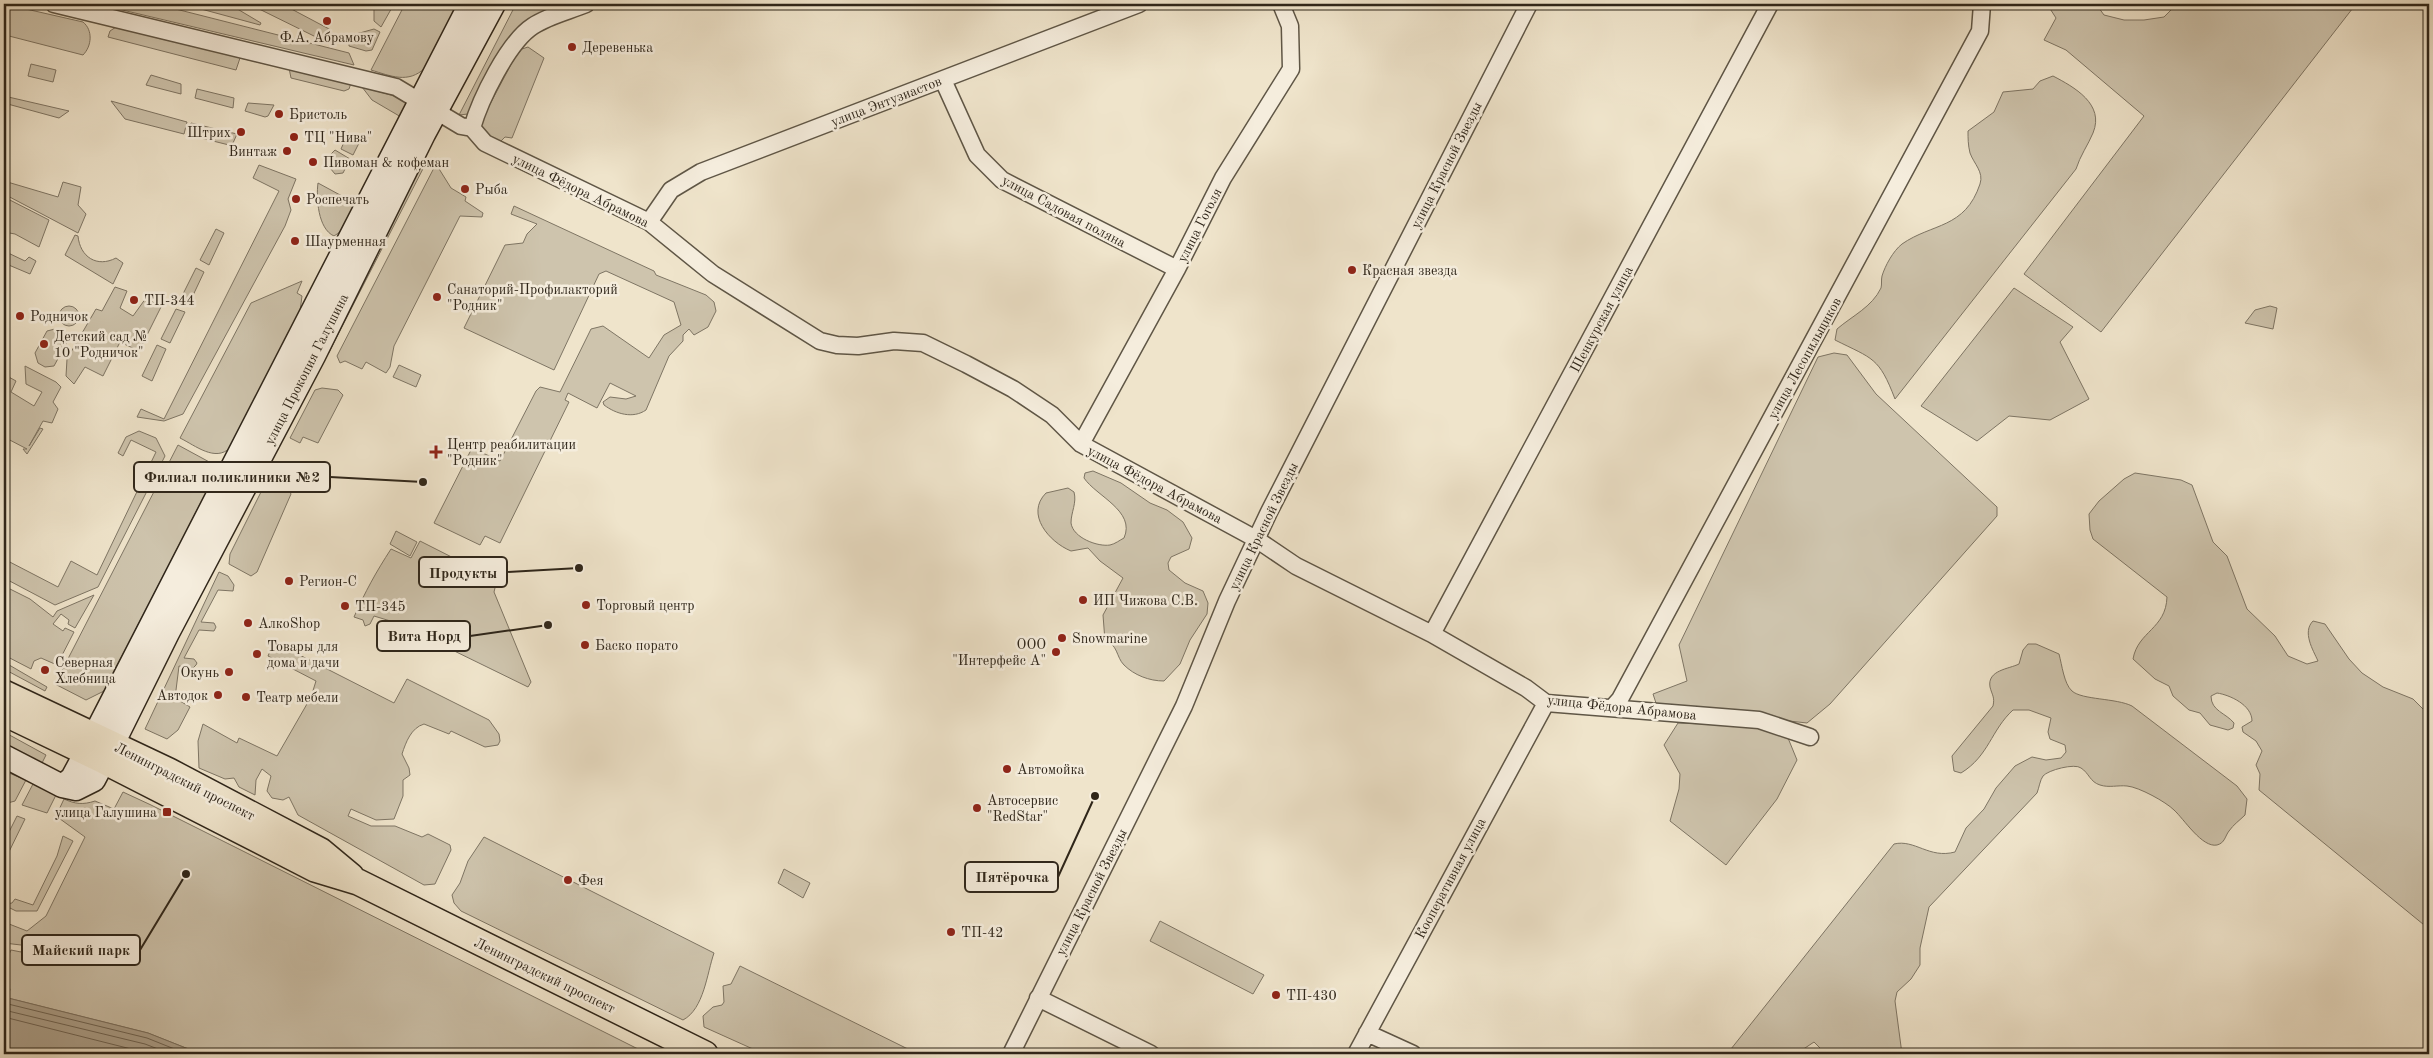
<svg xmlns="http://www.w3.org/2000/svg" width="2433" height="1058" viewBox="0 0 2433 1058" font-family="'Old Standard TT',serif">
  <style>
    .green { fill: #cec4ad; stroke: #7e7564 }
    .water { fill: #aea38f; stroke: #7b7160 }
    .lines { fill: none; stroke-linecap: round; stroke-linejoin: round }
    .shore { stroke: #6e6454; stroke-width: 1 }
    .minor-casing { stroke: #5f5646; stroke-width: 19 }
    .secondary-casing { stroke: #2f261a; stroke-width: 25 }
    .primary-casing { stroke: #2f261a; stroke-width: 28 }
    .minor { stroke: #f5eddd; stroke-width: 16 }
    .secondary { stroke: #f5eddd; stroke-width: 22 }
    .primary { stroke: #efe4cb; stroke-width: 25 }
    .poi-dot { fill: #8f2418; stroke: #f5eddd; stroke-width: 2 }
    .labels { text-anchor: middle; stroke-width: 5; stroke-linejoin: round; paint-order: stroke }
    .poi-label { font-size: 14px; fill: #2f261a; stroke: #f5eddd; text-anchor: start }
    .street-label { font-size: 14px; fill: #2f261a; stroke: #f5eddd }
    .leader { fill: none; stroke: #2f261a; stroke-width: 2 }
    .callout-dot { fill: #2f261a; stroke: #f5eddd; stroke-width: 2 }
    .callout { fill: #f5eddd; stroke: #2f261a; stroke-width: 2 }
    .callout-label { font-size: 15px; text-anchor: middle; font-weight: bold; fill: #2f261a }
  </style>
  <rect width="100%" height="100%" fill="#efe4cb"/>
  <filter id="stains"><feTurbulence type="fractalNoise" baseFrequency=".004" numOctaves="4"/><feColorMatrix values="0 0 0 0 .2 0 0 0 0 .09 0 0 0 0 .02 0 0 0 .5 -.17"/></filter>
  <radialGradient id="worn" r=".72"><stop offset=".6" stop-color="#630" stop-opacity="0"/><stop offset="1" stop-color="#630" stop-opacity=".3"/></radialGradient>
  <path class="green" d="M4,4L83,22C93,30 92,46 83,55L9,36L4,39Z
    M97,4H156L349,53L354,65Z
    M191,4H229L261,23L260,25L190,6Z
    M249,4H282L331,30L327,38L320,39Z
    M377,4H394L381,27L374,21V8Z
    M405,4H458L425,68C408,84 391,76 371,70Z
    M516,4H581L573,6L499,60L468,114L459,115Z
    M2047,4H2096L2104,15L2124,20H2144L2164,17L2177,4H2356L2101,332L2024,274L2144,116L2066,50L2044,40L2056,18Z
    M119,25L266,64L240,58L236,70L108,37L110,31Z
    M374,29L380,32L372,50L366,51L349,46V36Z
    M528,47L544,58L512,138L505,137L499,143L481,134V121L515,57L522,49Z
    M31,64L56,70L53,82L28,76Z
    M289,68L351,83L349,89L344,91L291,78Z
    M151,75L181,84V94L146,85Z
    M2053,76C2074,87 2105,104 2093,133C2088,145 2080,156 2076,169L1895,399C1879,357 1873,359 1835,340L1837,329C1852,316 1872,307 1881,288C1882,284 1881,280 1882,276C1885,266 1893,251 1902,244C1932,223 1965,229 1980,184C1984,172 1974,164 1970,153C1968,145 1968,138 1968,131L1994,112L2003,92L2033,89L2040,81Z
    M362,87L402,98L406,103L401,117L372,100Z
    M197,89L234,98L233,108L195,98Z
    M4,96L69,111L59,118L4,103Z
    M111,101L187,122L184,134L125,119Z
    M248,103L274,105L268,116L265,117L245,111Z
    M191,123L237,134L233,143L229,145L189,135Z
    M348,133L361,139L353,155L341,149Z
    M335,150L350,159L343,173L335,174L330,168L327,158Z
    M424,157L428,159L328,354Z
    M436,164L451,188L466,197L465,201L483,213L482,217L460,216L394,346L390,367L386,373L366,362L362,369L345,361L340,363L337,356Z
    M259,165L296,179L288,199L291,210L285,226L183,414L164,421L137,417L141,409L164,419L279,191L253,178Z
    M4,181L58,197L63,182L81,187L78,205L86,214L78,233L4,194Z
    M318,183L353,202C353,215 345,230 334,236C318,229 316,198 318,183Z
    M4,197L49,220L39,247L15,234L4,232Z
    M514,206L654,271L656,275L706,295L714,302L716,311L708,327L694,335L689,329L683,335V341L669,356L646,410C633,419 616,414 604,405L603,402L610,397L626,399L636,396L610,383L597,408L568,393L565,400L569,402L500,543L485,536L480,545L434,523L472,448L500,461L536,391L540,387L560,392L591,329L603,326L649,358L664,335L681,325L674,302L606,271L599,274L554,370L464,328L505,245L523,243L527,234L537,224L511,214Z
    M216,229L224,233L209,265L200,260Z
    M75,235L78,236C80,257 97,268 116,258L123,263L113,284L65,255Z
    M4,251L25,261L29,257L36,261L30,274L4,263Z
    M196,268L204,272L188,306L179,302Z
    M302,281L297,293L302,296L300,311L230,448C215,462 196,446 180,438L251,303Z
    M115,287L127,291L120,308L133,316L146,298L161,307L139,351L120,342L103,376L85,367L74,384L66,376L67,359L96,309L102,311Z
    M2014,288L2073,327L2060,342L2089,399L2050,420L2009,416L1977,441L1921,406Z
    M59 316a10 10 0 1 1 20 0a10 10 0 1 1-20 0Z
    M2270,306L2277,308L2273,329L2245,323L2255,310Z
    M176,309L185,312L170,343L161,339Z
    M55,329L65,334L67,342L54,366L45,367L38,363L35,353L47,331Z
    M157,345L166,349L152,381L142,376Z
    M1834,353L1847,355L1876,394L1997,507V516L1830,704L1807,723L1657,706L1653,694L1687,681L1679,645L1818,357Z
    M399,365L421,375L416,387L393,377Z
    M25,366L56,382L61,387L53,402L58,409L52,423L43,421L29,446L40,428L43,429L27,454L23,449H27L4,437V382L7,376L16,381L11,392L34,406L42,392L26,384Z
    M322,388L338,390L343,395L318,443L303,437L300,443L290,438L315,390Z
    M139,431L156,438L165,456L98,587L55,605L4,578V559L58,587L71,561L97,575L156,452L131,440L123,456L118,453L126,437Z
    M178,445L213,464L216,473L104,691L86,700L55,684Z
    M275,464L286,469L282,477L291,494L257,572L251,576L229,564L230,554Z
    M1093,471L1121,483L1150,503L1167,510L1183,522L1192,538L1189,549L1171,557L1168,563L1169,570L1185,583L1203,591L1208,603L1207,614L1190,640L1180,664L1164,681C1149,681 1134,675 1124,665C1116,657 1118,644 1105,641L1103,615L1123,578L1100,561L1088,548L1071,551C1049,542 1025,514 1046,493L1068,488L1074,492C1077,503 1071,512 1071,523C1073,538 1098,547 1110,545C1115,544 1120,540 1124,538C1136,511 1096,496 1084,478L1085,473Z
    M2135,473L2181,480L2192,485L2213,542L2227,556L2247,609L2275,636L2288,656L2307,664L2318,661C2313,650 2302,632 2313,621L2325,624L2349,659L2362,673L2383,687L2413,699L2429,715V929L2259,790L2260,774L2256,765L2262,751L2256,741L2243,732L2242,727L2252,721C2252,705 2230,695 2217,693L2211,696C2211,711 2226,713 2234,723L2233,728L2228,730L2210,725L2200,713L2189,710L2173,696L2169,686L2155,679L2133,659C2138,631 2166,629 2167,597L2093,539L2090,530L2089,514L2099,501L2124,479Z
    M396,531L417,542L410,556L390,544Z
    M420,541L497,580L494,592L531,682L528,687L397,623L374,616L370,624L365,626L363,620L354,617C365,592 376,572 391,549L411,558Z
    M219,572L228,576L234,585L233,591L218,590L201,622L214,623L216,627L214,631L199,630L184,658L194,659L197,663L196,665L193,668L179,666L175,698L190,707L178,730L167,739L145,729Z
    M4,586L30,599L53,617L57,611L94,595L75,628L68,624L69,620L61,614L53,624L63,631L65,628L74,632L57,665L41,658L34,661L31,669L4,655Z
    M274,642L394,703L407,679L489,720L499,734L500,741L498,745L485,747L451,731L449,734L424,724C411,728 406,742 402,754L409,768L410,775L403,780V796L394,819L376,820L351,809L348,816L371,826H395L422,837L428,834L450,845L451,850L435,884L424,885L298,815L289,797L283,800L272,798L267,791L271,776L262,769L256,780L255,795L239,787L234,778L225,779L199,768L198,741L203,724L237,743L239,738L277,756L311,697L316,681L268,656Z
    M2028,644H2036L2059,654C2062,665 2064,684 2072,691C2082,700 2116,698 2132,706L2237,786L2247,799L2245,815C2240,820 2233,825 2229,831C2225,836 2225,843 2217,845C2202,848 2184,819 2174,810C2166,802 2139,787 2127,786C2118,785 2109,788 2100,785C2090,782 2089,773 2081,768C2075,763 2048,770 2043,776C2040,780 2039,788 2037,793L1929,907L1920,948V965L1911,979L1897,992L1895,1001L1902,1054H1826L1814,1042L1796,1054H1727L1894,844C1915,839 1929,859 1955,852L1966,828L1984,809L1996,788L2015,766L2032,757L2046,760L2061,758L2066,752L2065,745L2050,739L2048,732L2051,718L2029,710H2013C1991,730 1989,756 1961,773L1954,771L1952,756L1993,706C1995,697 1992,695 1990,687C1987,670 2009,669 2019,664L2023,650Z
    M4,662L47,687L45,691L4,669Z
    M1678,723L1765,726L1788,738L1797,760L1777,799L1726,865L1670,821L1679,789L1680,774L1664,745Z
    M4,732L46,755L41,765L4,746Z
    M4,771L26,780L15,801L4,804Z
    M33,784L56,795L47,813L22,805Z
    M123,792L151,805L648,1054H201L148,1033L8,998L10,989C0,978 5,963 11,950L21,952L24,942L21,945L4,943V922L27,931L46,916L85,837L56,816L64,799C75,804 83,805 95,801L114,809Z
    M17,816L25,819L4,862V842Z
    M63,836L73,841L37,911H16L4,905V902L6,904L12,903L15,899L33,905L57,856Z
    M484,837L714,953C707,973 704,1009 683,1020L461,911L454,903L452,895L460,883L468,861Z
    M784,869L810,883L803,898L778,883Z
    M1160,921L1264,975L1253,994L1150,941Z
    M740,966L918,1054H798L786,1051L783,1054H764L704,1027L703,1016L713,1007L722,1005L724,1002L723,986L731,984Z"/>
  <path class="water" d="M8,998L148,1033L201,1054H4V999Z"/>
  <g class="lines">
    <path class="shore" d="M4,1003L147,1038L187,1054
      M4,1010L145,1044L171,1054
      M4,1017L151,1054"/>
    <g class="minor-casing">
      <path id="minor" d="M54,4L396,87L461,126L472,128L485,143L649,222L713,274L820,341L837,345L858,346L894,341L923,343L966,364L1013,389L1052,415L1081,444L1256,539L1296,566L1432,634L1526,688L1546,703L1759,720L1810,737
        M943,80L977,155L1002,180L1177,269
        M472,128C480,100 508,42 533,26C548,16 569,11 586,4
        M649,222L671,190L701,172L1139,4
        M1081,444L1177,269L1223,178L1291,69L1290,26L1281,4
        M1432,634L1770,4
        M1612,708L1620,699L1980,31L1982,4
        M1038,998L1151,1054
        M1367,1033L1413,1054
        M1011,1054L1184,706L1227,601L1269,512L1529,4
        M1356,1054L1546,703"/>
    </g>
    <g class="secondary-casing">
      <path id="secondary" d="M94,736L470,4
        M113,744L168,633L314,356L424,134L494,4
        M4,756L62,786L76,789L94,780L104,761
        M62,786L72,778L86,752"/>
    </g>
    <g class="primary-casing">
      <path id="primary" d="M4,693L169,771L321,851L351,876
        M4,713L104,761L315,869L358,882L705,1054"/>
    </g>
    <use href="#minor" class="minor"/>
    <use href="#secondary" class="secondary"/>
    <use href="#primary" class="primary"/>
  </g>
  <g class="poi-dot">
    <circle cx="327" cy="21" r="5"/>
    <circle cx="572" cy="47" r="5"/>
    <circle cx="279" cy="114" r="5"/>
    <circle cx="241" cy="132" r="5"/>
    <circle cx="294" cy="137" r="5"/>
    <circle cx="287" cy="151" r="5"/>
    <circle cx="313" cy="162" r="5"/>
    <circle cx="465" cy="189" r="5"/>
    <circle cx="296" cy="199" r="5"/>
    <circle cx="295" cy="241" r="5"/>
    <circle cx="1352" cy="270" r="5"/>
    <circle cx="437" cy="297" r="5"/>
    <circle cx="134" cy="300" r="5"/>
    <circle cx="20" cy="316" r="5"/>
    <circle cx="44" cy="344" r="5"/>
    <path d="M433.5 444.5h5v5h5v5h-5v5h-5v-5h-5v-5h5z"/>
    <circle cx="289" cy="581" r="5"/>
    <circle cx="1083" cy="600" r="5"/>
    <circle cx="586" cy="605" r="5"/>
    <circle cx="345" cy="606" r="5"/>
    <circle cx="248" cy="623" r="5"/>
    <circle cx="1062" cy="638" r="5"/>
    <circle cx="585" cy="645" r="5"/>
    <circle cx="1056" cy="652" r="5"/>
    <circle cx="257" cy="654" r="5"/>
    <circle cx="45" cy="670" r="5"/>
    <circle cx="229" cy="672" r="5"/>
    <circle cx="218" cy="695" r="5"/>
    <circle cx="246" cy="697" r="5"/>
    <circle cx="1007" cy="769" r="5"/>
    <circle cx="977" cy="808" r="5"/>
    <rect x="162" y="807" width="10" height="10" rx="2.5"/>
    <circle cx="568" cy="880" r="5"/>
    <circle cx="951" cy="932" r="5"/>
    <circle cx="1276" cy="995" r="5"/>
  </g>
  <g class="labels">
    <g class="poi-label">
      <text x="327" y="42" text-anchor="middle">Ф.А. Абрамову</text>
      <text x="582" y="52">Деревенька</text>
      <text x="289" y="119">Бристоль</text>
      <text x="231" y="137" text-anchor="end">Штрих</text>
      <text x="304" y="142">ТЦ "Нива"</text>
      <text x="277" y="156" text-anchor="end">Винтаж</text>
      <text x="323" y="167">Пивоман &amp; кофеман</text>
      <text x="475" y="194">Рыба</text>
      <text x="306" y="204">Роспечать</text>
      <text x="305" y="246">Шаурменная</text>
      <text x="1362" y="275">Красная звезда</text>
      <text x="447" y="294">Санаторий-Профилакторий<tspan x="447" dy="16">"Родник"</tspan></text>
      <text x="144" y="305">ТП-344</text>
      <text x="30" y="321">Родничок</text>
      <text x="54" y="341">Детский сад №<tspan x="54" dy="16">10 "Родничок"</tspan></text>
      <text x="447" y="449">Центр реабилитации<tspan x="447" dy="16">"Родник"</tspan></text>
      <text x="299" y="586">Регион-С</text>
      <text x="1093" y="605">ИП Чижова С.В.</text>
      <text x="596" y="610">Торговый центр</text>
      <text x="355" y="611">ТП-345</text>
      <text x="258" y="628">АлкоShop</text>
      <text x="1072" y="643">Snowmarine</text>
      <text x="1046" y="649" text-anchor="end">ООО<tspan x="1046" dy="16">"Интерфейс А"</tspan></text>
      <text x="595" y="650">Баско порато</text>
      <text x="267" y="651">Товары для<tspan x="267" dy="16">дома и дачи</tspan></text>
      <text x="55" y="667">Северная<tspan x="55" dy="16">Хлебница</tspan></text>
      <text x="219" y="677" text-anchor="end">Окунь</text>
      <text x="208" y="700" text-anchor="end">Автодок</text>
      <text x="256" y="702">Театр мебели</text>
      <text x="1017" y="774">Автомойка</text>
      <text x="987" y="805">Автосервис<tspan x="987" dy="16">"RedStar"</tspan></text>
      <text x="157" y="817" text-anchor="end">улица Галушина</text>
      <text x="578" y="885">Фея</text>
      <text x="961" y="937">ТП-42</text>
      <text x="1286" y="1000">ТП-430</text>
    </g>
    <g class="street-label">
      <text transform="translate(886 101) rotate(-21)" y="5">улица Энтузиастов</text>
      <text transform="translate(1446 165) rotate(-63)" y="5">улица Красной Звезды</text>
      <text transform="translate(581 190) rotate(26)" y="5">улица Фёдора Абрамова</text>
      <text transform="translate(1064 211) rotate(28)" y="5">улица Садовая поляна</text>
      <text transform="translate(1199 225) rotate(-63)" y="5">улица Гоголя</text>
      <text transform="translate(1601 319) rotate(-62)" y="5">Шенкурская улица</text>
      <text transform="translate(1804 358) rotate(-61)" y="5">улица Лесопильщиков</text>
      <text transform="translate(306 369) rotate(-63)" y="5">улица Прокопия Галушина</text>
      <text transform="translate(1155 484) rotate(28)" y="5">улица Фёдора Абрамова</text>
      <text transform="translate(1263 526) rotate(-64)" y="5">улица Красной Звезды</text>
      <text transform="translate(1622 707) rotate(6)" y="5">улица Фёдора Абрамова</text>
      <text transform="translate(185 781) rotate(27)" y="5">Ленинградский проспект</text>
      <text transform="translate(1450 878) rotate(-62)" y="5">Кооперативная улица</text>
      <text transform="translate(1091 892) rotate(-63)" y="5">улица Красной Звезды</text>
      <text transform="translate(545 975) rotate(26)" y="5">Ленинградский проспект</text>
    </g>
  </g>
  <path class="leader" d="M423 482L330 477M579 568L507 572M548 625L470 636M1095 796L1058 877M186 874L140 950"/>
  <g class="callout-dot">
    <circle cx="423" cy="482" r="5"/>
    <circle cx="579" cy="568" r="5"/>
    <circle cx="548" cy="625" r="5"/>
    <circle cx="1095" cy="796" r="5"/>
    <circle cx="186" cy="874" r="5"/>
  </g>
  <g class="callout">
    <rect x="134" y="462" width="196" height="30" rx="5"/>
    <rect x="419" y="557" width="88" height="30" rx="5"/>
    <rect x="377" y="621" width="93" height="30" rx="5"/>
    <rect x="965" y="862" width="93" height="30" rx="5"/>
    <rect x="22" y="935" width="118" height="30" rx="5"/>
  </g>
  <g class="callout-label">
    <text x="232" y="482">Филиал поликлиники №2</text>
    <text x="463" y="578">Продукты</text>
    <text x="424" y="641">Вита Норд</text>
    <text x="1012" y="882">Пятёрочка</text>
    <text x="81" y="955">Майский парк</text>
  </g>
  <rect width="2433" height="1058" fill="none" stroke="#efe4cb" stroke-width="20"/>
  <rect x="5" y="5" width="2423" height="1048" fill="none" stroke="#2f261a" stroke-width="2.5"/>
  <rect x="10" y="10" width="2413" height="1038" fill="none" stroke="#2f261a"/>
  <rect width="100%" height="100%" filter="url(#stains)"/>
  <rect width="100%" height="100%" fill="url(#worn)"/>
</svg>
